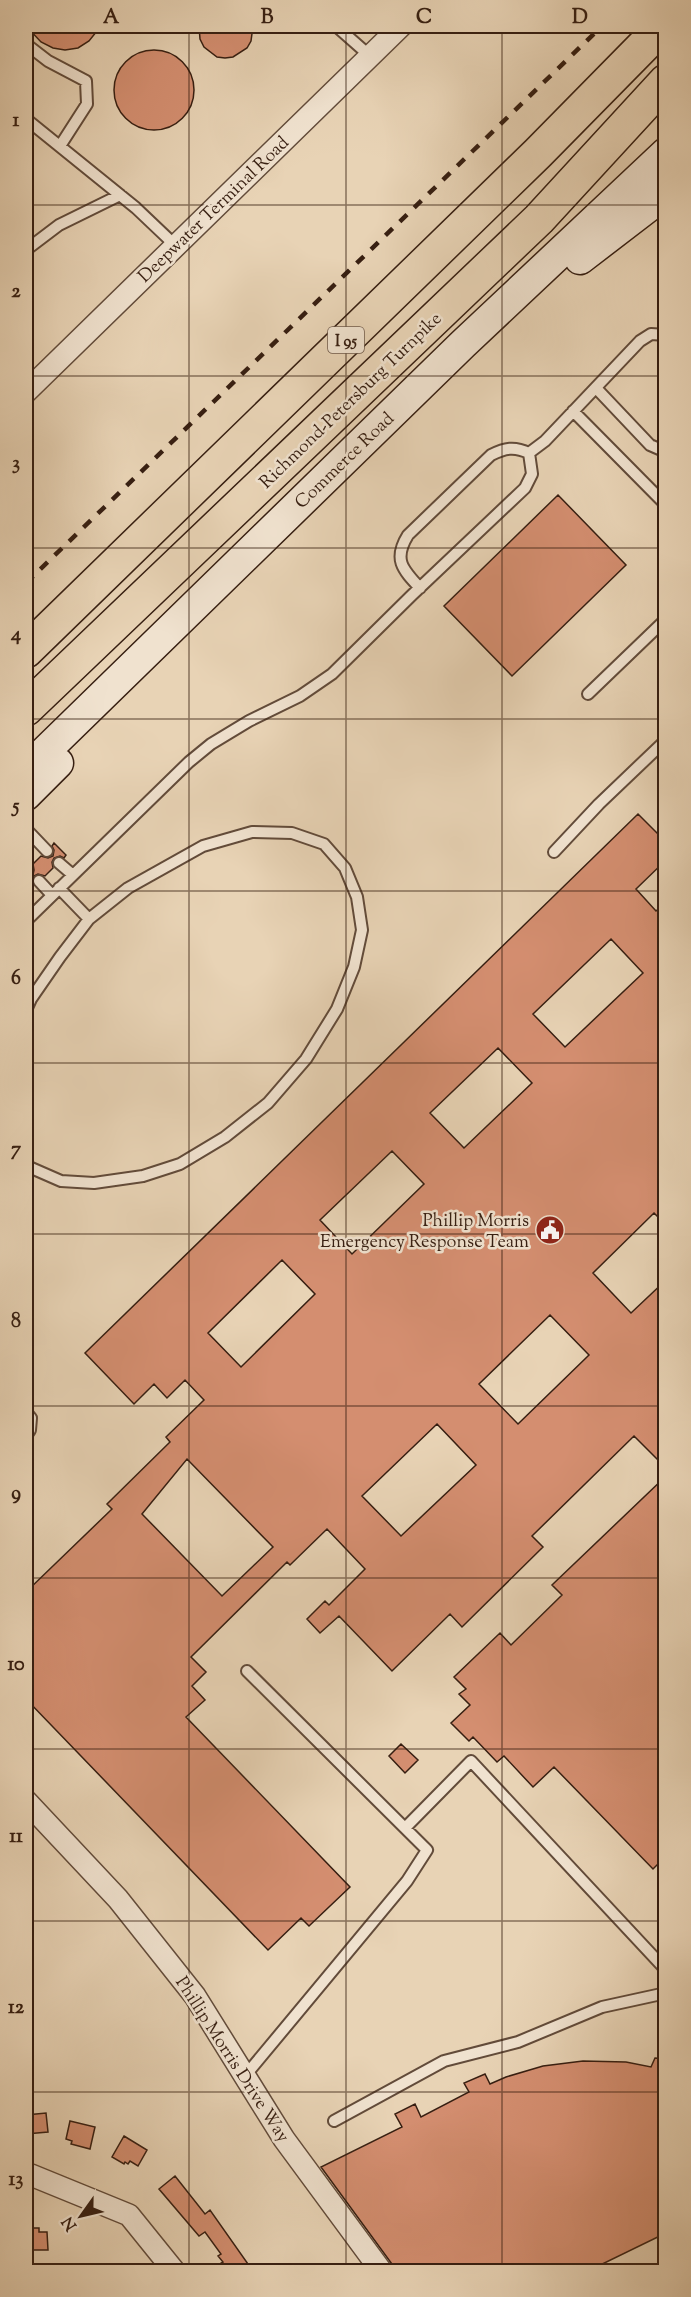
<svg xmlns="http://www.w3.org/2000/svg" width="691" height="2297" viewBox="0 0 691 2297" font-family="'Sorts Mill Goudy',serif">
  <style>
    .building { fill: #d48e70; stroke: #361e11; stroke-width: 1.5; fill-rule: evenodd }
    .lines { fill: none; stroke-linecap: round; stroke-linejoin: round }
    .lane-casing { stroke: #624b3a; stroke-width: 14 }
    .street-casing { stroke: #624b3a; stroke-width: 24 }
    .secondary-casing { stroke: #361e11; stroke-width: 33 }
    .highway-casing { stroke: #361e11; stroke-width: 36 }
    .lane { stroke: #f0e2cf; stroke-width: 10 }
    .street { stroke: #f0e2cf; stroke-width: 21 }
    .secondary { stroke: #f0e2cf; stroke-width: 30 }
    .highway { stroke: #e8d3b5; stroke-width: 33 }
    .rail { stroke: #361e11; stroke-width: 4.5; stroke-dasharray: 10 10; stroke-linecap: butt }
    .grid { fill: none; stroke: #361e11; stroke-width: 1.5; stroke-opacity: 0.55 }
    .labels { text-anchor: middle; stroke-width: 5; stroke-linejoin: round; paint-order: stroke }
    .shield { fill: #f0e2cf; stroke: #6e594a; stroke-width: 1.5 }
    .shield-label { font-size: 16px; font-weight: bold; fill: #361e11 }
    .street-label { font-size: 18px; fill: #361e11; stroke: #f0e2cf }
    .poi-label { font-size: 18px; fill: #361e11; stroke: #f0e2cf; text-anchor: end }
    .neatline { fill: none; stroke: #361e11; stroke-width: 2 }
    .grid-label { font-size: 20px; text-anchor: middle; font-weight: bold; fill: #361e11 }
  </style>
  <rect width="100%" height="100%" fill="#e8d3b5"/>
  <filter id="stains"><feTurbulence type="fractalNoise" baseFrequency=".00333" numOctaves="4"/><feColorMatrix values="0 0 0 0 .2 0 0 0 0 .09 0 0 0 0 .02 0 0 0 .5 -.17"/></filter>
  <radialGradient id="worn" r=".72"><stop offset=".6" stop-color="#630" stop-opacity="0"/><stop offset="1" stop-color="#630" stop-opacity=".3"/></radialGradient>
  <path class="building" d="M26,26H101L89,41L78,48L65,50L53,48L41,42Z
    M199,26H253L251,41L247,48L233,57L225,58L217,57L204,47L200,39Z
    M114 90a40 40 0 1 1 80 0a40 40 0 1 1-80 0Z
    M558,495L626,565L512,676L444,606Z
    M638,814L666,842V860L636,889L656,911L666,902V1225L654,1213L593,1273L631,1313L666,1280V1468L634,1436L532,1536L543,1547L462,1627L450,1614L392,1671L339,1616L320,1633L307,1619L325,1601L329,1605L365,1569L327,1529L290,1565L287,1562L191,1657L206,1672L192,1686L205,1700L186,1717L350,1887L309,1926L301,1918L268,1950L26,1699V1592L112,1509L107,1504L170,1442L166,1437L204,1400L185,1380L167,1398L154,1384L134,1404L85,1353ZM611,939L643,973L565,1047L533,1014ZM498,1048L532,1083L464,1148L430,1113ZM392,1151L424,1184L352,1254L320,1220ZM282,1260L315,1294L241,1367L208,1333ZM550,1315L589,1355L518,1424L479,1384ZM437,1424L476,1465L401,1536L362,1496ZM187,1459L273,1547L222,1596L142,1514Z
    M54,843L66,855L64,858L60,856L54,858L52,862L53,868L45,876L38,874L34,876L33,888L26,880V877L33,875L34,870L33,864L41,856L48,858L53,856L54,850L52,846Z
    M666,1476V1856L653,1869L554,1767L533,1787L504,1756L497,1762L473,1737L469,1741L451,1723L470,1705L459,1694L466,1689L454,1677L500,1633L511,1645L562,1595L552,1585Z
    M401,1744L418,1760L405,1773L389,1756Z
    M655,2058L666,2059V2233L588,2271H397L321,2167L402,2127L395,2114L415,2104L421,2117L469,2092L464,2083L485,2074L490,2084L506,2077L543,2066L583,2061L626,2062L651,2067Z
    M46,2113L48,2132L26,2134V2115Z
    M70,2121L95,2127L90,2149L71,2144L72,2141L66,2139Z
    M124,2136L147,2150L138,2166L130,2161L128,2164L125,2162L124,2164L112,2157Z
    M175,2176L205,2214L210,2210L248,2264L237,2271H209L223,2262L218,2256L221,2254L205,2232L199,2236L159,2189Z
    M26,2228H39V2232H47L48,2250H26Z"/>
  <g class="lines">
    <g class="lane-casing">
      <path id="lane" d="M336,26L370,56
        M26,44L48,61L86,81L87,104L60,146
        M26,119L136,208L176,246
        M26,250L59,225L120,195
        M596,388L650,445L666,452
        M573,411L666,505
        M420,588C402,569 393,559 408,535L491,455C505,448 514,446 529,453
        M588,694L666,619
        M26,829L47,851
        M554,852L599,804L666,740
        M59,863L73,875
        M26,868L27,870
        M39,881L52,895
        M59,888L89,919
        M26,921L189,762L211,744L249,721L300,696L332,674L412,595L525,488L532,474L529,453L545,441L640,341L651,334L666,335
        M26,1010L31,999L60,957L89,919L128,888L203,846L252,832L292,833L324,844L345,868L357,897L362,930L354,967L337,1009L306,1059L268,1103L225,1137L180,1164L143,1176L94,1183L61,1181L29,1167L26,1162
        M26,1412L31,1418L30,1430L26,1436
        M405,1828L471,1761L666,1970
        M245,2076L407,1881L427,1850L247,1671
        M334,2121L444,2061L518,2042L602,2007L666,1993"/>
    </g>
    <g class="street-casing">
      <path id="street" d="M26,392L401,26
        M26,1801L118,1899L195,1996L284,2139L382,2272
        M26,2178L31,2175L129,2215L175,2272"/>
    </g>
    <g class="secondary-casing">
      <path id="secondary" d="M580,259L666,193
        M26,770L463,344L666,153
        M26,795L58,763"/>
    </g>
    <g class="highway-casing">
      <path id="highway" d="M26,651L538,153L663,26
        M26,709L539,219L666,81"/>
    </g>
    <use href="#lane" class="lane"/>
    <use href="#street" class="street"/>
    <use href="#secondary" class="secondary"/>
    <use href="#highway" class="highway"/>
    <path class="rail" d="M26,583L602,26"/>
  </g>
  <path class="grid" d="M189,26V2272M346,26V2272M502,26V2272M26,205H666M26,376H666M26,548H666M26,719H666M26,891H666M26,1063H666M26,1234H666M26,1406H666M26,1578H666M26,1749H666M26,1921H666M26,2092H666"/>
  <defs>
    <g id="civic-disc" transform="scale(1.5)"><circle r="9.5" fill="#8f2418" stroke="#f0e2cf"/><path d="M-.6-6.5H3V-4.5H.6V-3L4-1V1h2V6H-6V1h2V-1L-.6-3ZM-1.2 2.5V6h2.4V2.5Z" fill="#fff"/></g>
  </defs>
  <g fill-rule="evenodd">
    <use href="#civic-disc" x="550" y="1230"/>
  </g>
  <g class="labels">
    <rect class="shield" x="328" y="327" width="36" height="26" rx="4.5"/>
    <g class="shield-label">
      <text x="346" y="346">I 95</text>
    </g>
    <g class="street-label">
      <text transform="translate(213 209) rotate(-44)" y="6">Deepwater Terminal Road</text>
      <text transform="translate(350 400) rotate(-44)" y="6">Richmond-Petersburg Turnpike</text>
      <text transform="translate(344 460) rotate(-44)" y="6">Commerce Road</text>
      <text transform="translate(233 2059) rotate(57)" y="6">Phillip Morris Drive Way</text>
    </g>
    <g class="poi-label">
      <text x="529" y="1226">Phillip Morris<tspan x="529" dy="21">Emergency Response Team</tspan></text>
    </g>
  </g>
  <rect width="691" height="2297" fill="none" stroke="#e8d3b5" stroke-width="66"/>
  <g transform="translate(81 2216) rotate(236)" stroke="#f0e2cf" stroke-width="4.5" paint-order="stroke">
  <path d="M0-4.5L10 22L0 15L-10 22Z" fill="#361e11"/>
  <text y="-9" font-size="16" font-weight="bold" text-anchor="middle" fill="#361e11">N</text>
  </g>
  <rect x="33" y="33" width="625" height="2231" class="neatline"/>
  <g class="grid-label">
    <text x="111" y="23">A</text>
    <text x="267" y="23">B</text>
    <text x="424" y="23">C</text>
    <text x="580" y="23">D</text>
    <text x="16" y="126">1</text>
    <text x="16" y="297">2</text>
    <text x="16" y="469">3</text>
    <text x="16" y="640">4</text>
    <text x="16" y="812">5</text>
    <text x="16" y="984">6</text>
    <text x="16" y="1155">7</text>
    <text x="16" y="1327">8</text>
    <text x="16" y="1499">9</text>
    <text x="16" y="1670">10</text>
    <text x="16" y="1842">11</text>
    <text x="16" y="2013">12</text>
    <text x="16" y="2185">13</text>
  </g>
  <rect width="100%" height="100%" filter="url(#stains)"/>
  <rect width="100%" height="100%" fill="url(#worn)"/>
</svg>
